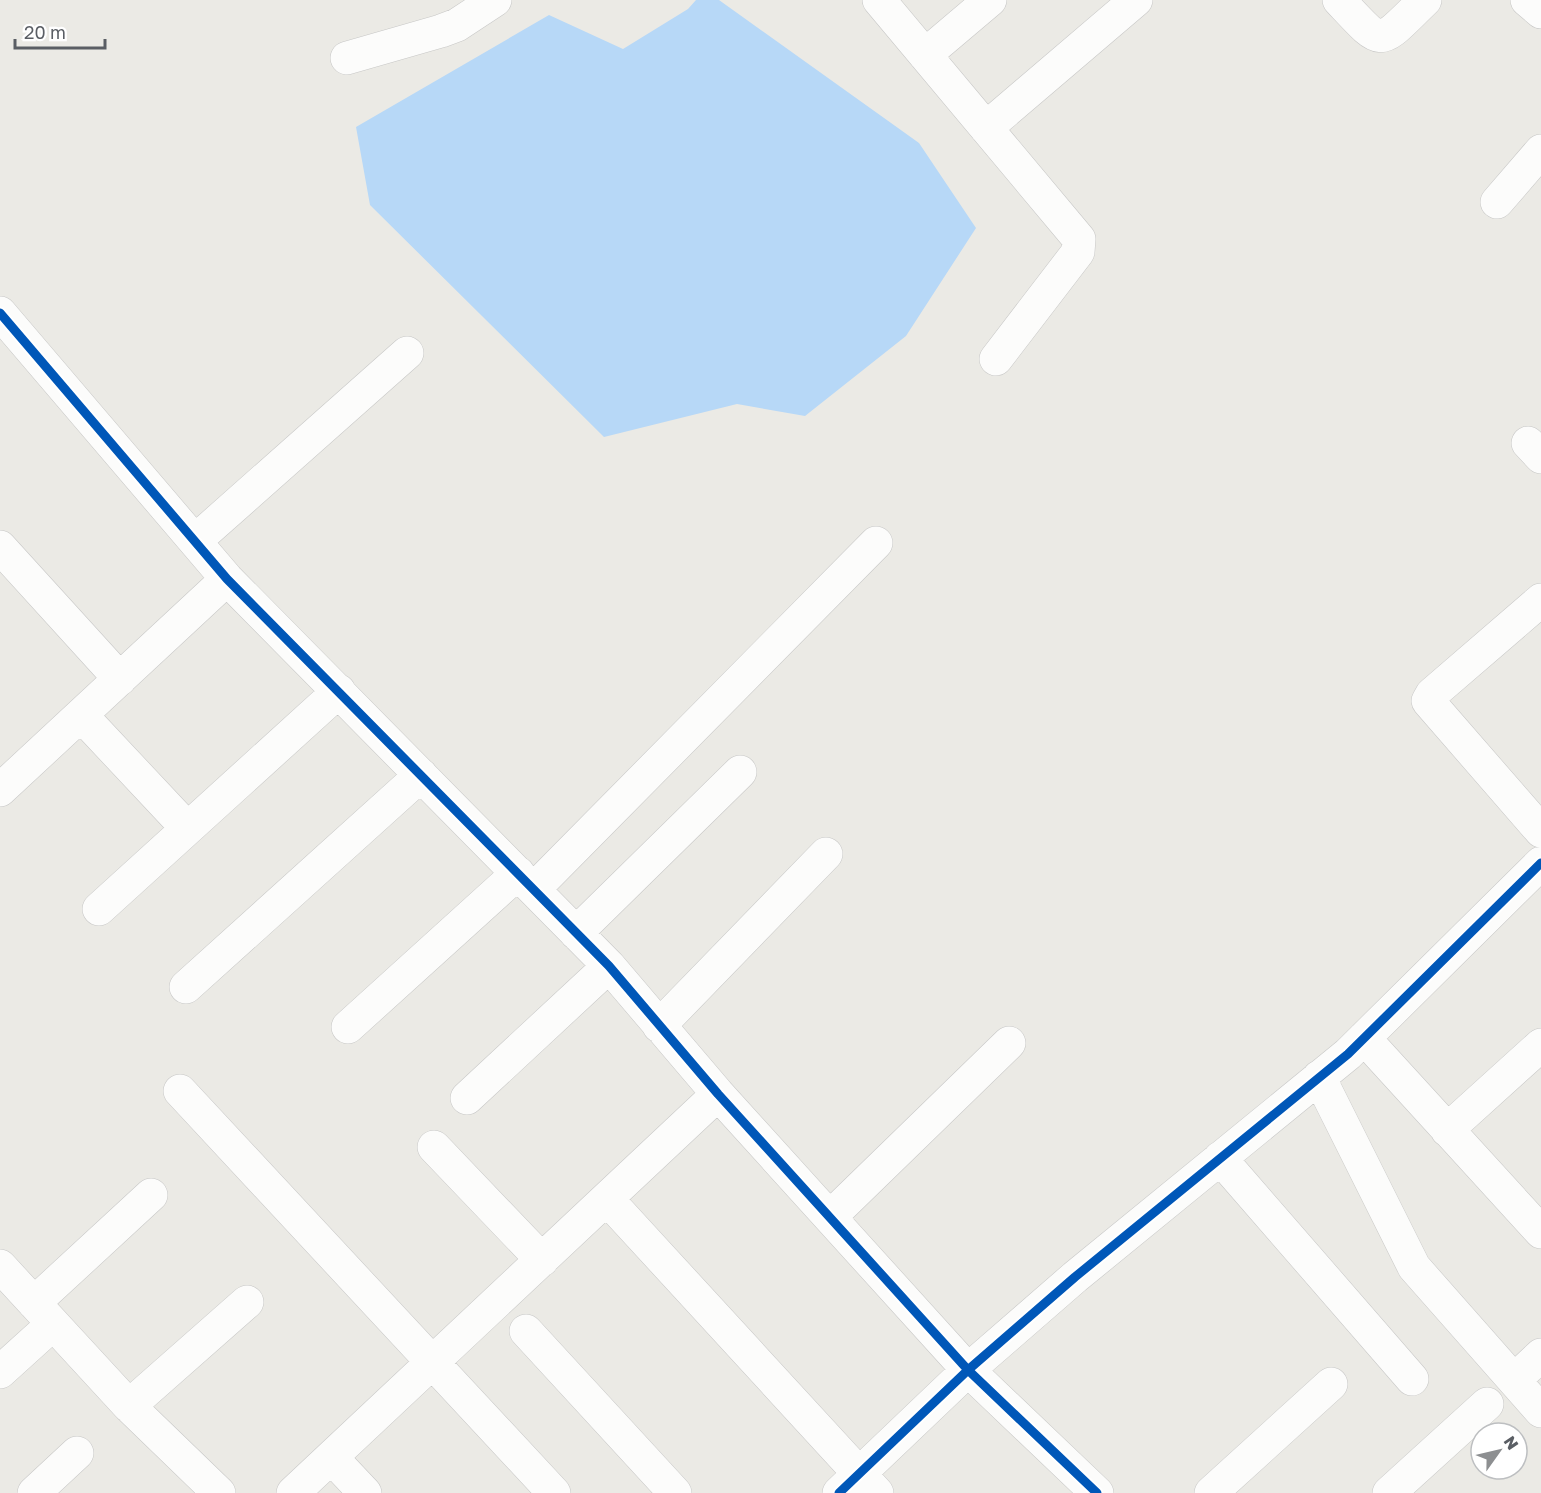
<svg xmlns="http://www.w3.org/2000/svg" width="1541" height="1493" viewBox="0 0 1541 1493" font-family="'Golos Text',sans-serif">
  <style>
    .water { fill: #b7d8f7 }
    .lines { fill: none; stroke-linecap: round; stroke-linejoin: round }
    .minor-casing { stroke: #c7c7c6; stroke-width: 34 }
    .minor { stroke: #fcfcfb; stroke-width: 33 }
    .cycleway-casing { stroke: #fff; stroke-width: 13 }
    .cycleway { stroke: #0057b8; stroke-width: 9 }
  </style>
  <rect width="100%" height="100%" fill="#ebeae5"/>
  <path class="water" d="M696,0H719L919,143L976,228L906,336L805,416L737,404L604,437L370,205L356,127L549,15L623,49L688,9Z"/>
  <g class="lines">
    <g class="minor-casing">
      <path id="minor" d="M879,0L1079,239L1078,252L996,359
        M1339,0C1385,49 1377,46 1425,0
        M1527,0L1541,12
        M925,55L990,0
        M347,58L441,31L457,25L495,0
        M986,128L1136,0
        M1497,202L1541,151
        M0,313L227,579L609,966L718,1094L968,1370L1097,1493
        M1528,443L1541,457
        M195,541L407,353
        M0,547L120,679
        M1541,600L1432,694L1428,701L1541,831
        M81,715L187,828
        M0,790L227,579
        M534,889L876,543
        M99,909L339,691
        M576,933L740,772
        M186,987L421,775
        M659,1026L826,854
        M348,1027L518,873
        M1364,1038L1541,1232
        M1319,1077L1414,1267L1541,1411
        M180,1091L554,1493
        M467,1098L609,966
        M1447,1130L1541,1045
        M434,1147L542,1260
        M1220,1158L1412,1379
        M607,1199L877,1493
        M830,1217L1009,1043
        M0,1266L129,1406L219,1493
        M34,1303L151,1195
        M526,1331L675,1493
        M1524,1371L1541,1355
        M0,1372L53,1324
        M129,1406L247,1302
        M332,1458L365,1493
        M34,1493L77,1453
        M293,1493L718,1094
        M839,1493L968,1370L1075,1277L1348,1054L1541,863
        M1211,1493L1331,1384
        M1389,1493L1487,1404"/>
    </g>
    <use href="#minor" class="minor"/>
    <g class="cycleway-casing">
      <path id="cycleway" d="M0,313L227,579L609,966L718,1094L968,1370L1097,1493
        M839,1493L968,1370L1075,1277L1348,1054L1541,863"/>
    </g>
    <use href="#cycleway" class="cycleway"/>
  </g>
  <g transform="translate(1499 1451) rotate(56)"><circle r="28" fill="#ffffff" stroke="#bdbfc1" stroke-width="1.5"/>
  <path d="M0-4.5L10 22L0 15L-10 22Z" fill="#8d8f91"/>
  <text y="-9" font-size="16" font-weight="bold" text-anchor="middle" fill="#5a5e64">N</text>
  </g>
  <path d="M15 39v9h90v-9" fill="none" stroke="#5a5e64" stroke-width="3"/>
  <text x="24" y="39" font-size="18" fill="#5a5e64" stroke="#ffffff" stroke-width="4.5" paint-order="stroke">20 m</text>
</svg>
